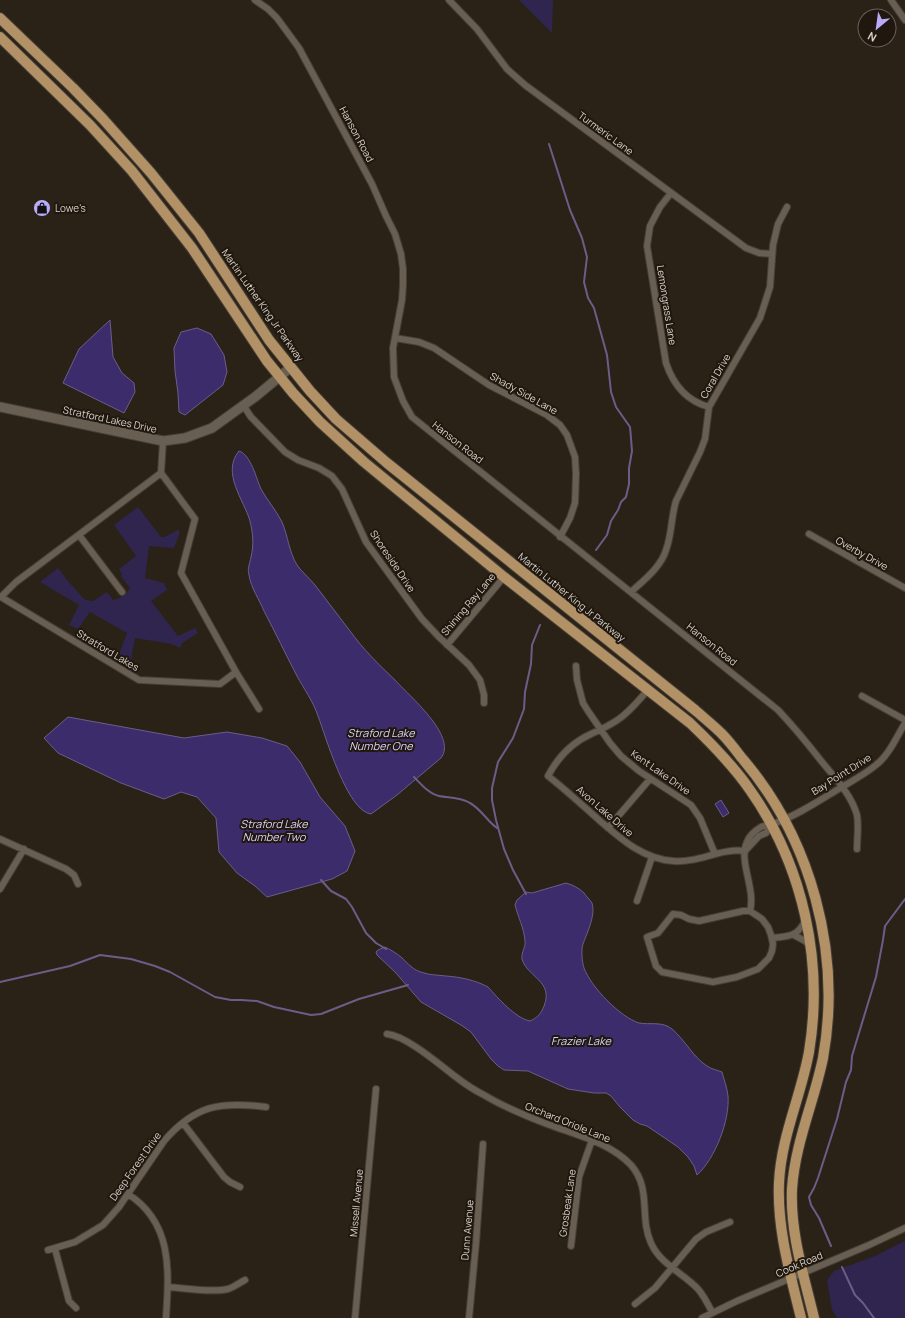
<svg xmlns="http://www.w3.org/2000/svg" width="905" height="1318" viewBox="0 0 905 1318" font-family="Manrope,sans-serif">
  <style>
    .green { fill: #2f254f }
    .water { fill: #3c2c6b; stroke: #6a5e88 }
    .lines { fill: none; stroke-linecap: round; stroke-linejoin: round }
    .stream { stroke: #6a5e88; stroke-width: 2 }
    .street-casing { stroke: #463f37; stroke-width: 8 }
    .secondary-casing { stroke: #463f37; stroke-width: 11 }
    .primary-casing { stroke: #463f37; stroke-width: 12 }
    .street { stroke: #685e52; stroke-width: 6 }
    .secondary { stroke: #685e52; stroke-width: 9 }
    .primary { stroke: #b29166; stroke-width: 10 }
    .labels { text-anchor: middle; stroke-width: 4; stroke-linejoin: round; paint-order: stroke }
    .street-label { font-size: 10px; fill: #d7d2cb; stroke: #20180e }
    .poi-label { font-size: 10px; fill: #d7d2cb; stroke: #20180e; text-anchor: start }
    .water-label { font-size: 11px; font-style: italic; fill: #d8d2f9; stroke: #20180e }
  </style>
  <rect width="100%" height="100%" fill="#2a2217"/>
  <path class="green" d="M519,0H553L552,33Z
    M138,507L161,537H164L178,530L180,532L174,548L149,546L145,578L164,583L167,590L151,601L178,636L195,628L198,633L182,643L180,648L172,644L135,638L131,661L119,654L127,633L90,612L78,629L69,625L79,605L40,582L58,568L68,581L85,600L93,601L107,592L113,600C121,598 126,595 130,588L121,576L122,574L119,569L136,556L114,525Z
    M905,1241V1318H837L832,1310L827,1280L834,1271L875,1256Z"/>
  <path class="water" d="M110,320L113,357L122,373L134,383L135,392L124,413L63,383L79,349Z
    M197,328L211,334L224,355L227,372L223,385L185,415L179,412L178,393L175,371L174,348L181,332Z
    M239,451C251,455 256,478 261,489C267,500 276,510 282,522C288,536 289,552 297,565C302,572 309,578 315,585C327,600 338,616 350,631C363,649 379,665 395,680C408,695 458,736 441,758L397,795L371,814C347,811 326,737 318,716C313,701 304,689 297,676C286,655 275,632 264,611C259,599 251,588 249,575C247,569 250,563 251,557C254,545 253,533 250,521C244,500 221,473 239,451Z
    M68,717L184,738L227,732L262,738L287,746L300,762L320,797L345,826L355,851L347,871L332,879L267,897L255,886L237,873L219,852L216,818L197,797L181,792L164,799L121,783L58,753L44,738Z
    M721,800L729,813L723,817L715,804Z
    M566,883C573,885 579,888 584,893C586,896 590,900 592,903C596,915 587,933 583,944C581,951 582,961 584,968C591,987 620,1017 639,1023C650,1025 662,1021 672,1029C685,1040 693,1057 707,1066C711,1069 717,1070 722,1072C724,1080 727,1087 728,1096C730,1120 715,1159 697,1175L694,1166L688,1157L678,1147L647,1126L640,1124L633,1120L620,1107L611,1096L606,1093H594L568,1089L528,1071L504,1070L498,1066L491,1059L471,1032L461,1025L421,1002L395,972L377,955L376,952L378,950L385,947C391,950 396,953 401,957C409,964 412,970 424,973C430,975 438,975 446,976C460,977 475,980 488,987C498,998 515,1018 530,1021C537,1018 541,1014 544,1006C554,981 527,977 522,959C521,952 526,947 525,941C524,928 518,917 515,905L517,900L526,892L532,893Z"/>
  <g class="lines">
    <path class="stream" d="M549,144L570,210L582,238L587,257L584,282L588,298L594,308L607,355L611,392L616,407L630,427L631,438L632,451L629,468V484L626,497L621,502L618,510L611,521L607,535L596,550
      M414,777C421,784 429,794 439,796C449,798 461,797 470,803C481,809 487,821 497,828
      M321,880L331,891L346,899L352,907L366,933L376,943L386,949
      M526,894L513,870L504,849L496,820L492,800V788L498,762L513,738L524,709L525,692L531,664L532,645L540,625
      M0,982L70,966L100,955L131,959L155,966L170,972L215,997L231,1000H241L257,1001L274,1007L311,1015L321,1014L359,999L408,985
      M831,1246L819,1218L811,1205L809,1197L814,1188L818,1178L837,1119L846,1082L851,1070L852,1056L876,977L883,940L885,926L905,899
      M842,1267L855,1295L863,1303L874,1318"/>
    <g class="street-casing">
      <path id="street" d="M255,0L268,9L277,18L299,48L372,184L386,216L395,234L401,254L403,269V285L402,300L393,348L394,377L403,401L412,417L778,710C794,727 808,744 822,762C835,778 851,794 857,815C859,826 857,838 857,849
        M449,0L477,29L507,69L525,85L746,248L759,253L772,254
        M891,0L905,20
        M671,193L660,207L650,226L647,246L666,363C673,384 687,401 709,407
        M395,338L419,342L434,348L489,385L547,415L560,425L567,435L575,457L576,474L575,503L570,518L560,537
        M243,405L251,417L285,452L298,460L319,468L332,476L342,489L366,542L387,571L422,619L438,636L469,665L480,680L484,695V703
        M161,473L16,582L1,597L139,680L220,684L236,672L181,573L195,519L161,473L163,441
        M809,534L905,588
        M79,535L122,592
        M631,592C644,580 661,567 666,550C672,534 671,517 676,501L700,452L705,439L709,407L760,318L770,287L773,245L778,224L787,207
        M447,645L504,577
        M576,666L577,680L583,703L588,711L610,743L621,756L639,771L691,805L700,818L715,854
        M236,672L259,709
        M647,691C638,701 629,713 616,721C608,726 600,730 591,734C571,743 558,757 548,776C566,790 582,805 599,820C621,839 643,859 673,861C700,863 719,848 745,851
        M862,696L905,720
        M608,828L650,779
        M0,839L66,869L74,875L78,884
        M745,851L759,836L766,833L772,825
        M0,889L24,849
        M637,901L652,857
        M743,911H750L762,919L768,927L771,935L773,944L772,951L769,958L758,969L737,977L713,982L662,972L656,966L647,937L658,933L673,914L681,915L689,919L699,921Z
        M750,911C756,889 738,861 747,842C749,836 756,830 761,827C765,825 769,826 773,824C796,816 817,802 837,790C850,782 864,775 876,765C889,755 896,738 905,723
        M794,935L805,941L809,945
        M772,938C789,936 797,937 805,921
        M387,1034C407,1036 440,1065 456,1077C465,1084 474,1090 484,1095C504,1107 526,1116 547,1124C576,1135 609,1142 631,1165C652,1189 639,1217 651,1243C660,1264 683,1273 698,1289C704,1296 708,1304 712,1312
        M183,1123L224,1177L230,1182L240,1187
        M128,1194C173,1223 169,1271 166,1318
        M571,1246L579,1177L592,1140
        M55,1249L69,1301L76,1308
        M48,1250L75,1242L103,1225L119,1207L164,1141C195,1105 221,1101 266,1107
        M168,1287C185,1288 212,1293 228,1289C234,1287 239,1283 245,1280
        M635,1304L655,1288L696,1239L706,1232L730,1222
        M355,1318L376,1089
        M469,1318L476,1243L483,1144
        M702,1318L737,1301L869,1245L905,1228"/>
    </g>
    <g class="secondary-casing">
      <path id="secondary" d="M0,407L163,441L185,438L212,428L255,397L290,368"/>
    </g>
    <g class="primary-casing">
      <path id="primary" d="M0,18L73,88L103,119L151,173L199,233L269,340L310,391L336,419L387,463L695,710C704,718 714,726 722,734C729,741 735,749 741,757C811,838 842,952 823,1058C814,1102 795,1143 792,1189C790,1233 804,1276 814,1318
        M0,37L90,125L132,171L192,248L267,361L293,393L320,422L364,462L504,577L690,723C712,744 733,765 750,790C803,865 824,961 809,1052C801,1096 781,1137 779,1183C777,1229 790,1273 801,1318"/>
    </g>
    <use href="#street" class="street"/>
    <use href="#secondary" class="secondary"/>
    <use href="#primary" class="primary"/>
  </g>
  <defs>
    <g id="shop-disc" transform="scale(0.9)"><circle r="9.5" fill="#b8abf7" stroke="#20180e"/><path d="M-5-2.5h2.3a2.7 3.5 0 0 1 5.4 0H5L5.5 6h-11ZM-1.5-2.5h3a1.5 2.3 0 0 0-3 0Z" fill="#111"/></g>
  </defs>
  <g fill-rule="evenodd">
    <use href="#shop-disc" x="42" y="208"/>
  </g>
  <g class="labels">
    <g class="street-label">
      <text transform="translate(606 133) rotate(36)" y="4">Turmeric Lane</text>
      <text transform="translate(357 134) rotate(62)" y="4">Hanson Road</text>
      <text transform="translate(263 305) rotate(55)" y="4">Martin Luther King Jr Parkway</text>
      <text transform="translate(667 305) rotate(81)" y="4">Lemongrass Lane</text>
      <text transform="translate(715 376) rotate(-60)" y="4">Coral Drive</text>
      <text transform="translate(524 393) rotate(29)" y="4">Shady Side Lane</text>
      <text transform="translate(110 419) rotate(12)" y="4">Stratford Lakes Drive</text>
      <text transform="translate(458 442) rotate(38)" y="4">Hanson Road</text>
      <text transform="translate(862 553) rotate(29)" y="4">Overby Drive</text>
      <text transform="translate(393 561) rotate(56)" y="4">Shoreside Drive</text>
      <text transform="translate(572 597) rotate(39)" y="4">Martin Luther King Jr Parkway</text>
      <text transform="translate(468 604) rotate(-50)" y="4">Shining Ray Lane</text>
      <text transform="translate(712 644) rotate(39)" y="4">Hanson Road</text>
      <text transform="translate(108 650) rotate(31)" y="4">Stratford Lakes</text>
      <text transform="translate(661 772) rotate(35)" y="4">Kent Lake Drive</text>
      <text transform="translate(841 774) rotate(-32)" y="4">Bay Point Drive</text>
      <text transform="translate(605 811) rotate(41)" y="4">Avon Lake Drive</text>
      <text transform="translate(568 1122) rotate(22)" y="4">Orchard Oriole Lane</text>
      <text transform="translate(135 1166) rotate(-55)" y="4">Deep Forest Drive</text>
      <text transform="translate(356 1203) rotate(-85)" y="4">Missell Avenue</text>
      <text transform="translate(567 1203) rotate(-82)" y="4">Grosbeak Lane</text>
      <text transform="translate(467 1230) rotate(-85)" y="4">Dunn Avenue</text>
      <text transform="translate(799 1264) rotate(-23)" y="4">Cook Road</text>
    </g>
    <g class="poi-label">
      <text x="55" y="212">Lowe's</text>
    </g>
    <g class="water-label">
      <text x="381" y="737">Straford Lake<tspan x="381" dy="13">Number One</tspan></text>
      <text x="274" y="828">Straford Lake<tspan x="274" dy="13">Number Two</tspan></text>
      <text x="581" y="1045">Frazier Lake</text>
    </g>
  </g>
  <g transform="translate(877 28) rotate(209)"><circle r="19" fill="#20180e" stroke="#69625a"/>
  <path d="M0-3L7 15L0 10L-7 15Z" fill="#b8abf7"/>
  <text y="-6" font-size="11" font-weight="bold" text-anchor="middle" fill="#d7d2cb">N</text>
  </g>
</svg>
